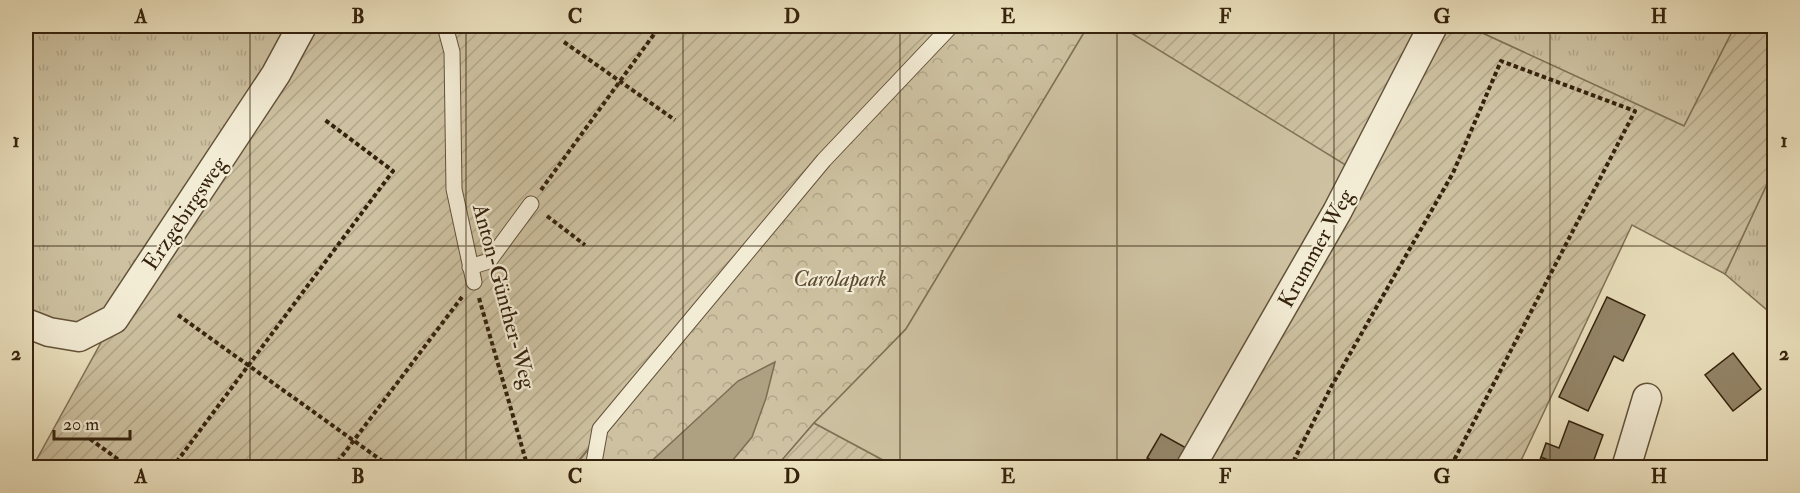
<svg xmlns="http://www.w3.org/2000/svg" width="1800" height="493" viewBox="0 0 1800 493" font-family="'IM FELL Double Pica',serif">
  <style>
    .grass { fill: url(#grass-tufts); stroke: #817257; stroke-width: 1.5 }
    .park { fill: url(#park-crowns); stroke: #817257; stroke-width: 1.5 }
    .garden { fill: url(#garden-furrows); stroke: #817257; stroke-width: 1.5 }
    .pitch { fill: #cdc1a1; stroke: #817257; stroke-width: 1.5 }
    .water { fill: #aea182; stroke: #7e6e53; stroke-width: 1.5 }
    .building { fill: #94866a; stroke: #35220d; stroke-width: 1.5 }
    .lines { fill: none; stroke-linecap: round; stroke-linejoin: round }
    .lane-casing { stroke: #63523a; stroke-width: 17 }
    .street-casing { stroke: #63523a; stroke-width: 31 }
    .path { stroke: #35220d; stroke-width: 4; stroke-dasharray: 4.5 3; stroke-linecap: butt }
    .lane { stroke: #f3ecd5; stroke-width: 15 }
    .street { stroke: #f3ecd5; stroke-width: 28 }
    .grid { fill: none; stroke: #35220d; stroke-width: 1.5; stroke-opacity: 0.55 }
    .labels { text-anchor: middle; stroke-width: 4.5; stroke-linejoin: round; paint-order: stroke }
    .street-label { font-size: 22px; fill: #35220d; stroke: #f3ecd5 }
    .park-label { font-size: 22px; font-style: italic; fill: #5b4a32; stroke: #f3ecd5 }
    .neatline { fill: none; stroke: #35220d; stroke-width: 2 }
    .grid-label { font-size: 20px; text-anchor: middle; font-weight: bold; fill: #35220d }
  </style>
  <defs>
    <pattern id="grass-tufts" width="24" height="20" patternUnits="userSpaceOnUse" patternTransform="scale(1.5)"><rect width="24" height="20" fill="#cdc1a1"/><path d="M3 7l-1-3M5 7V3M7 7l1-3M15 17l-1-3M17 17v-4M19 17l1-3" fill="none" stroke="#b1a689"/></pattern>
    <pattern id="park-crowns" width="20" height="18" patternUnits="userSpaceOnUse" patternTransform="scale(1.5)"><rect width="20" height="18" fill="#cdc1a1"/><path d="M2 6a3 3 0 1 1 6 0M12 15a3 3 0 1 1 6 0" fill="none" stroke="#b1a689"/></pattern>
    <pattern id="garden-furrows" width="10" height="10" patternUnits="userSpaceOnUse" patternTransform="scale(1.5)"><rect width="10" height="10" fill="#cdc1a1"/><path d="M-1 1l2-2M0 10L10 0M9 11l2-2" fill="none" stroke="#b1a689"/></pattern>
  </defs>
  <rect width="100%" height="100%" fill="#ece2bf"/>
  <filter id="stains"><feTurbulence type="fractalNoise" baseFrequency=".00333" numOctaves="4"/><feColorMatrix values="0 0 0 0 .2 0 0 0 0 .09 0 0 0 0 .02 0 0 0 .5 -.17"/></filter>
  <radialGradient id="worn" r=".72"><stop offset=".6" stop-color="#630" stop-opacity="0"/><stop offset="1" stop-color="#630" stop-opacity=".3"/></radialGradient>
  <path class="grass" d="M26,26H302L114,319L79,337L26,323Z
    M1467,26H1735L1684,126Z
    M1774,169V316L1725,274Z"/>
  <path class="park" d="M956,26H1088L906,329L814,423L776,467L573,468L828,163Z"/>
  <path class="garden" d="M302,26H956L828,163L573,467L32,468L114,319Z
    M1120,26H1467L1684,126L1735,26H1774V169L1725,274L1632,225L1518,467H1189Z
    M814,423L896,467H776Z"/>
  <path class="pitch" d="M1088,26H1120L1357,172L1189,467H896L814,423L906,329Z"/>
  <path class="water" d="M775,362L766,398L752,437L727,467H645L738,381Z"/>
  <path class="building" d="M1607,297L1645,315L1623,361L1614,356L1588,411L1559,397Z
    M1733,353L1761,389L1733,411L1705,375Z
    M1569,421L1603,435L1591,468H1567L1541,457L1546,443L1559,448Z
    M1161,434L1188,449L1178,468H1147L1151,460L1147,458Z
    M1541,457L1567,468H1537Z"/>
  <g class="lines">
    <g class="lane-casing">
      <path id="lane" d="M445,26L452,52L454,189L474,282
        M470,267L489,261L531,204
        M593,468L600,429L824,160L951,26"/>
    </g>
    <g class="street-casing">
      <path id="street" d="M26,323L49,332L79,337L114,319L276,74L302,26
        M1190,468L1337,212L1433,26
        M1626,468L1647,398"/>
    </g>
    <path class="path" d="M564,42L675,120
      M541,190L660,26
      M547,216L585,245
      M479,298L528,468
      M178,315L392,468
      M90,439L130,468
      M172,468L393,171L325,120
      M333,468L462,297
      M1290,468L1331,387L1453,173L1501,61L1635,111L1450,468"/>
    <use href="#lane" class="lane"/>
    <use href="#street" class="street"/>
  </g>
  <path class="grid" d="M250,26V468M466,26V468M683,26V468M900,26V468M1117,26V468M1334,26V468M1550,26V468M26,246H1774"/>
  <g class="labels">
    <g class="street-label">
      <text transform="translate(184 213) rotate(-56)" y="8">Erzgebirgsweg</text>
      <text transform="translate(1315 248) rotate(-61)" y="8">Krummer Weg</text>
      <text transform="translate(505 296) rotate(75)" y="8">Anton-Günther-Weg</text>
    </g>
    <g class="park-label">
      <text x="840" y="286">Carolapark</text>
    </g>
  </g>
  <rect width="1800" height="493" fill="none" stroke="#ece2bf" stroke-width="66"/>
  <path d="M54 430v9h76v-9" fill="none" stroke="#35220d" stroke-width="3"/>
  <text x="63" y="430" font-size="18" fill="#35220d" stroke="#f3ecd5" stroke-width="4.5" paint-order="stroke">20 m</text>
  <rect x="33" y="33" width="1734" height="427" class="neatline"/>
  <g class="grid-label">
    <text x="141" y="23">A</text>
    <text x="358" y="23">B</text>
    <text x="575" y="23">C</text>
    <text x="792" y="23">D</text>
    <text x="1008" y="23">E</text>
    <text x="1225" y="23">F</text>
    <text x="1442" y="23">G</text>
    <text x="1659" y="23">H</text>
    <text x="16" y="147">1</text>
    <text x="1784" y="147">1</text>
    <text x="16" y="360">2</text>
    <text x="1784" y="360">2</text>
    <text x="141" y="483">A</text>
    <text x="358" y="483">B</text>
    <text x="575" y="483">C</text>
    <text x="792" y="483">D</text>
    <text x="1008" y="483">E</text>
    <text x="1225" y="483">F</text>
    <text x="1442" y="483">G</text>
    <text x="1659" y="483">H</text>
  </g>
  <rect width="100%" height="100%" filter="url(#stains)"/>
  <rect width="100%" height="100%" fill="url(#worn)"/>
</svg>
